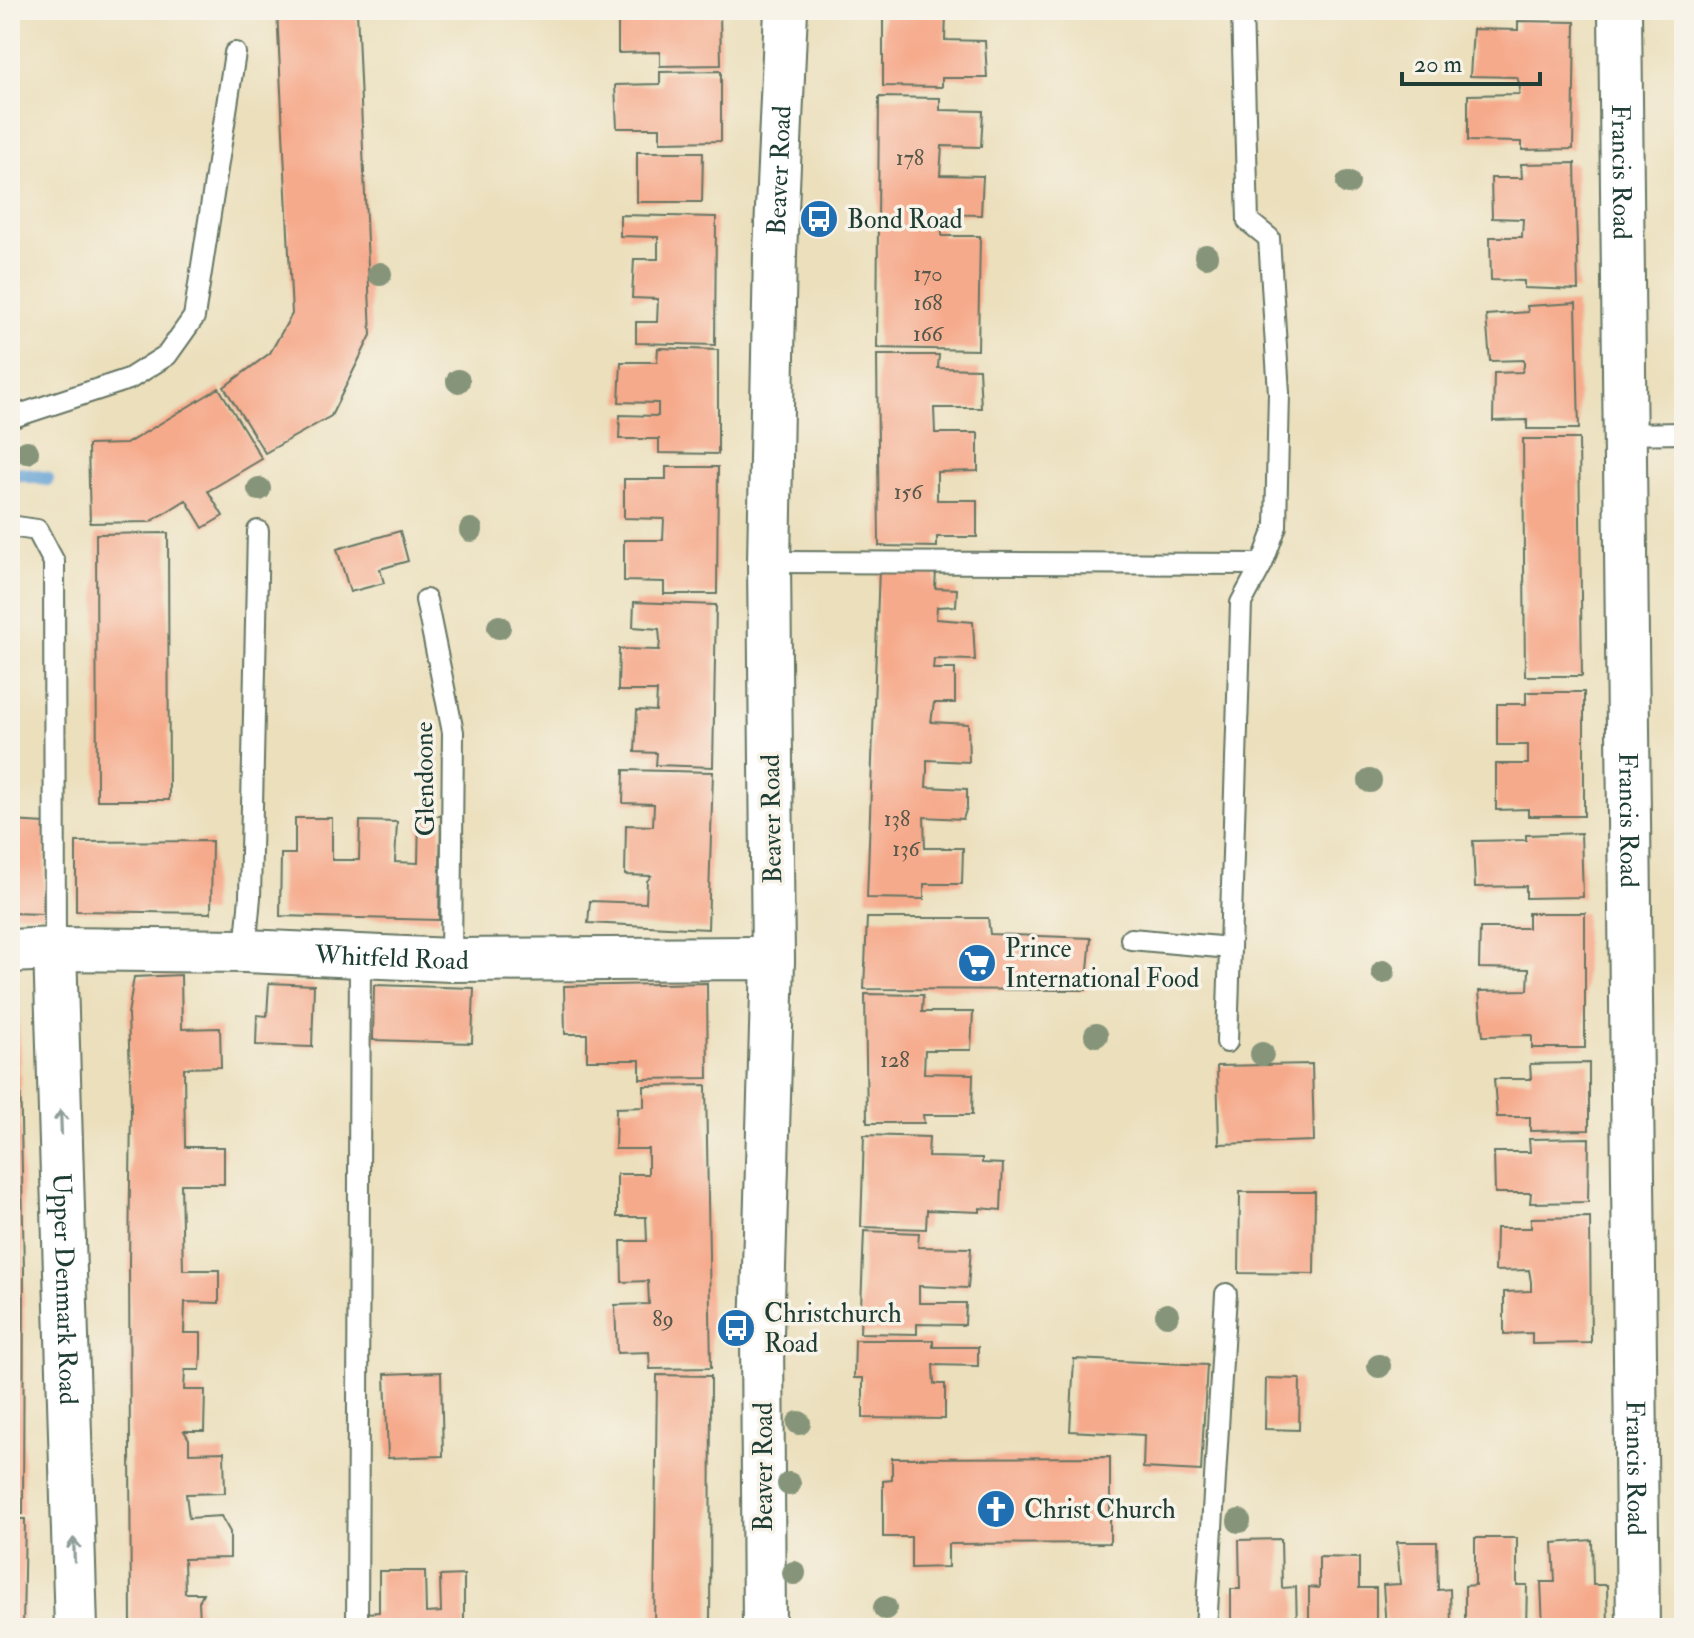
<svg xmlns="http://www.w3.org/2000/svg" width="1694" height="1638" viewBox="0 0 1694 1638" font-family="'IM FELL Double Pica',serif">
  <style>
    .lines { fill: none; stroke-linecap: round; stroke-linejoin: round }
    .stream { stroke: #63a1d4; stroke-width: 14 }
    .building { fill: #f6aa8c }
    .service-casing { stroke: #667664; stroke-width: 24 }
    .minor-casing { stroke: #667664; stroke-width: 46 }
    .service { stroke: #fff; stroke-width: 20 }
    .minor { stroke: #fff; stroke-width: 42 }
    .tree { fill: #86957a }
    .oneway { stroke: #8f9e9a }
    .labels { text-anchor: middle; stroke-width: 7; stroke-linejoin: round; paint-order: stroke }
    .number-label { font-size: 22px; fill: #55584a }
    .street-label { font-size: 26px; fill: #1f3d34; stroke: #f7f3e8 }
    .poi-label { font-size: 26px; fill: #1f3d34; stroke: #f7f3e8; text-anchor: start }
  </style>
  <rect width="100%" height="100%" fill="#f7f3e8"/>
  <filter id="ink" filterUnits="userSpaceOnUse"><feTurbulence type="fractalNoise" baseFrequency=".0125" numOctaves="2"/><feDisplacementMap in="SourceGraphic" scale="16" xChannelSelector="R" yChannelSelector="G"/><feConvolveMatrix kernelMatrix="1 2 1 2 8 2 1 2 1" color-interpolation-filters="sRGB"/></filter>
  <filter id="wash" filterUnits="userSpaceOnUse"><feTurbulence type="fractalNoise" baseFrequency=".006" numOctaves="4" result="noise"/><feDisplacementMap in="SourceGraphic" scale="32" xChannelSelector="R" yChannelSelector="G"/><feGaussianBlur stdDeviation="1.8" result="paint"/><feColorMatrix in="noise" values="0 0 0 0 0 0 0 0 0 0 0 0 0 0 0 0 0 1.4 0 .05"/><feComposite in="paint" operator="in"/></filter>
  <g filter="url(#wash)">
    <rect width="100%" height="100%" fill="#ebdfbc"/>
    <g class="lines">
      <path class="stream" d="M10,472L47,479"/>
    </g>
    <g id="blocks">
      <path class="building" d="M277,10H357L371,335L331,416L265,453L224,387L270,353L292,314Z
        M662,10H720L721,65L660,66V52L618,53V11Z
        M883,10H983V17L946,16L945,40L985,41L987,78H942V87L883,86Z
        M1518,21L1575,22L1573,149L1522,150V142L1468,141V95L1519,94L1520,86L1517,77L1470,76L1473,29L1518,30Z
        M721,71V141L660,142V128H617L615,85L660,84V72Z
        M879,97L940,98V110L983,111L981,147L942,146L940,175L983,176L981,215L942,214V236H980L978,350L877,348Z
        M637,152H703L702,202H637Z
        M1575,163L1578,290L1524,288V281L1491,280L1490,237H1522L1523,219L1492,218L1491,178H1522L1521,164Z
        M620,215L716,217L715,345L636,343V322H657L658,299L632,298L634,259H658V237L620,236Z
        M1576,303L1579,429H1527V420L1493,421L1494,373L1522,372L1524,366V360L1490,361L1486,315L1528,312L1527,306Z
        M658,348L718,350V454L659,453V439H619L620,415L658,416V403L619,402L621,362H657Z
        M877,355H939L938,368L979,369L981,408H934L935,433H978V471L937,472V500H977V537H937V547L879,546Z
        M219,388L262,459L208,491L223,516L203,528L186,500L150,522L90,523L88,445L126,444Z
        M1523,439H1579L1582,676H1525Z
        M666,467H718L717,594H664V582L624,581V540H663L664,519L624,518V479H666Z
        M400,531L408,561L380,569L384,583L350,592L337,549Z
        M168,533L169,800H97L96,534Z
        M879,568L936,571L935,588L957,589L956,606L937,607L936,619L973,622L975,660L934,659L933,669H955V703H934L931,722L968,724L969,762L927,760V771L926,787L967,789V807L963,819L924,817L925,848H963L962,884H924V899L867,898Z
        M634,602L716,605L713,767L656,765L657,753L635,752L637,710L656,711L657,691H618L619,649L659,650L660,640L659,629L633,627Z
        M1526,692H1584V816H1528V809L1496,810V764H1528V745H1497V704H1526Z
        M624,770L713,772L708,929L588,923L590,901L646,903L647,881L651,876L625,875L626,825L653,826L654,804L623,803Z
        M419,816H441L439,920L280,916L281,854H295V818H332V860H359L360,821L397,822L395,862L418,863Z
        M10,821L46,823L43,914L10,913Z
        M1581,833L1583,897L1526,898V886L1475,887L1473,841L1526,840V835Z
        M212,841L211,913L76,911V842Z
        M1528,913H1585V1048H1532V1035L1483,1036L1479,991L1528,990L1529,969L1479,968L1480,928H1528Z
        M867,918H988L990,934L1091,938L1086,990L864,989Z
        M10,970H18L24,1272L23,1514H10Z
        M181,975L182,1029L220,1028L221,1067L184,1068L185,1147H224V1184H181L183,1270H219V1303L185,1302L184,1333H201V1353L200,1370H185L184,1390H205L204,1431H184L189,1439V1453L224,1452L225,1493L186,1494L189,1518L221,1516L230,1532V1558L184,1559L185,1593H203L199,1602L200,1621H186V1628H131L129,1263L131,1106L128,1014L134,977Z
        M269,983L314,985L312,1047L256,1045L257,1015L267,1016Z
        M707,983L708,1078L640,1079V1060H587V1034H565L564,986Z
        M374,985L474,988L472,1043L373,1040Z
        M865,994L923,995L922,1012H973L971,1050H925L924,1073L973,1074L972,1115H923L924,1123H867Z
        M1589,1063V1130L1530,1131V1117H1497L1494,1079H1531L1530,1064Z
        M1312,1064L1314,1141L1219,1144L1217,1066Z
        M706,1085L711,1368L650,1369L649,1352L617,1353L615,1305L649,1304L648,1281L622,1282L621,1241H647L646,1217H617V1174H648V1149H615L616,1108L644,1107V1086Z
        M864,1135L929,1137L928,1157L982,1158V1163L1003,1164L1001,1210L980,1208V1212L927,1210L926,1229L861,1227Z
        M1589,1138L1588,1202L1530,1203L1531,1193H1495L1494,1152H1530L1529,1139Z
        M1240,1192H1315L1314,1274L1239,1273Z
        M1590,1217L1591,1343L1532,1344V1333L1504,1334V1292L1531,1291V1282L1529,1270L1495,1271L1496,1228H1531V1218Z
        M864,1231L919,1233L918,1247L971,1248L968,1288L919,1286V1303H966L965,1325L917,1324V1334L860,1333Z
        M855,1340H933V1347H978V1366L933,1365L934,1384H945V1419L863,1418V1378H854Z
        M1074,1359L1207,1365L1201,1471L1143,1468L1144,1435L1070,1431Z
        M441,1372L443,1456L388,1458L385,1374Z
        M657,1375L711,1376L710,1628H654Z
        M1266,1378L1300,1379L1299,1430L1265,1429Z
        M1110,1457V1543L948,1544V1567L911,1568V1537H883V1481L892,1480V1458Z
        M10,1519H25L23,1628H10Z
        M1475,1538H1517V1585H1527L1526,1628H1465V1586L1475,1585Z
        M1281,1539L1282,1588L1296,1587L1297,1628H1231V1589H1240L1239,1540Z
        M1592,1540L1593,1585H1607L1608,1628H1543L1541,1582H1555L1553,1543Z
        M1397,1542H1437L1438,1590L1450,1589L1451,1628H1386L1383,1585L1400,1584Z
        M1319,1557L1359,1558V1588H1376V1628H1309V1587L1319,1588Z
        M379,1571H425L426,1613L441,1612L440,1576L464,1575V1628H367V1613L379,1612Z"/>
    </g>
  </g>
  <g filter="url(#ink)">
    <use href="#blocks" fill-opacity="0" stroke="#667664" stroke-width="2"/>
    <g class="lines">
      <g class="service-casing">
        <path id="service" d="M10,418L129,379L167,355L194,317L235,53
          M1624,434L1684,433
          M10,526L37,530L54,562L55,949
          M769,562L1262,564L1276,526L1279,393L1269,238L1248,221L1242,10
          M426,600L453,732L451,960
          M1131,939L1230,948
          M245,951L250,897L258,531
          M1227,1042L1241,603L1262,564
          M357,1628L360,955
          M1206,1628L1226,1294"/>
      </g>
      <g class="minor-casing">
        <g id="minor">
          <path id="s1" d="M1620,10L1638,1628"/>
          <path id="s2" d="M55,949L76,1628"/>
          <path id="s3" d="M10,951L55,949L245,951L451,960L756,958L773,960"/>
          <path id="s4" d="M764,1628L762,1335L773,960L769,562L775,253L786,10"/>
        </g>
      </g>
      <use href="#service" class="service"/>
      <use href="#minor" class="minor"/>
    </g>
    <g class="tree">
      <circle cx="1348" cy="183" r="12"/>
      <circle cx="1206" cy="256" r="12"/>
      <circle cx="380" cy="274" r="12"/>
      <circle cx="458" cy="381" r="12"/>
      <circle cx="27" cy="452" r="12"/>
      <circle cx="259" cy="489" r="12"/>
      <circle cx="471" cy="530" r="12"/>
      <circle cx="499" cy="627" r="12"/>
      <circle cx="1370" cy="781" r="12"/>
      <circle cx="1383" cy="972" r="12"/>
      <circle cx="1096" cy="1035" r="12"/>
      <circle cx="1262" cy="1054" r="12"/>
      <circle cx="1167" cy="1315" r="12"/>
      <circle cx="1379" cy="1366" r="12"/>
      <circle cx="799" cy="1423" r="12"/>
      <circle cx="789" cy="1484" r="12"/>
      <circle cx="1239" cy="1521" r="12"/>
      <circle cx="794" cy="1573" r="12"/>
      <circle cx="885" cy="1608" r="12"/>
    </g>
    <defs><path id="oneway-shaft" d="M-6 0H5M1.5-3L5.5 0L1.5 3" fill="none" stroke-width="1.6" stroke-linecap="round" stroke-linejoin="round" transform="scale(2)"/></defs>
    <g class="oneway">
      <use href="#oneway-shaft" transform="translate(61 1122) rotate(-92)"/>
      <use href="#oneway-shaft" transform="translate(74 1550) rotate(-92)"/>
    </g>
  </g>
  <defs>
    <g id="bus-disc" transform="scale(2)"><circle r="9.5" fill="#1f6fb2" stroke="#f7f3e8"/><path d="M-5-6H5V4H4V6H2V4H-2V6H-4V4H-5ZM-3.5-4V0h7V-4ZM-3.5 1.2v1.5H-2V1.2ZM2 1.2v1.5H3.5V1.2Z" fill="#fff"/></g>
    <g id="supermarket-disc" transform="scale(2)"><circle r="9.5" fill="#1f6fb2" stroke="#f7f3e8"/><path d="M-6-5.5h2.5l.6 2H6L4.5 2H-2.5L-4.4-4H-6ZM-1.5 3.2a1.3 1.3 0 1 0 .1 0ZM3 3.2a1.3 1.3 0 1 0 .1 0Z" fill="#fff"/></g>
    <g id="church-disc" transform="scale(2)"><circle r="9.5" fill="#1f6fb2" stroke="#f7f3e8"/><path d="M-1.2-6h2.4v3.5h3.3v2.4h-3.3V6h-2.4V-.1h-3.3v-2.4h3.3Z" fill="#fff"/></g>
  </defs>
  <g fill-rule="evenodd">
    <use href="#bus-disc" x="819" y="219"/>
    <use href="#supermarket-disc" x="977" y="963"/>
    <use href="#bus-disc" x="736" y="1328"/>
    <use href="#church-disc" x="996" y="1509"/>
  </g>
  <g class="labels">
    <g class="number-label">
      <text x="910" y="165">178</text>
      <text x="928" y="281">170</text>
      <text x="928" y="310">168</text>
      <text x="928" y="341">166</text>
      <text x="908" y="499">156</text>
      <text x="897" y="826">138</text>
      <text x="906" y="856">136</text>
      <text x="895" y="1067">128</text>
      <text x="663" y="1326">89</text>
    </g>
    <g class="street-label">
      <text dy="9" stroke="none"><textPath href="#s4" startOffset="1458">Beaver Road</textPath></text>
      <text dy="9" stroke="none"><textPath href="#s1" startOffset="162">Francis Road</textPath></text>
      <text transform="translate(424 779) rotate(-91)" y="9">Glendoone</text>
      <text transform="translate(771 819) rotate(-91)" y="9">Beaver Road</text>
      <text dy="9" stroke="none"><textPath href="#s1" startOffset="810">Francis Road</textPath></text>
      <text dy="9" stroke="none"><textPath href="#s3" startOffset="382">Whitfeld Road</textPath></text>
      <text dy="9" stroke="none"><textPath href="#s2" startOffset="340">Upper Denmark Road</textPath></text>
      <text transform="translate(763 1467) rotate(-90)" y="9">Beaver Road</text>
      <text dy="9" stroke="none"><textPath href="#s1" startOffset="1458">Francis Road</textPath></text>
    </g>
    <g class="poi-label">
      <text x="847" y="228">Bond Road</text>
      <text x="1005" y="957">Prince<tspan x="1005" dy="30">International Food</tspan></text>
      <text x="764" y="1322">Christchurch<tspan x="764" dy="30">Road</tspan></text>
      <text x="1024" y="1518">Christ Church</text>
    </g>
  </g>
  <rect width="1694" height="1638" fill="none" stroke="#f7f3e8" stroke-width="40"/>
  <path d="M1402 72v12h138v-12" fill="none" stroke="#1f3d34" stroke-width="4"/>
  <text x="1414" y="72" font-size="24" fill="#1f3d34" stroke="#f7f3e8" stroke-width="6" paint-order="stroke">20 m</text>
</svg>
